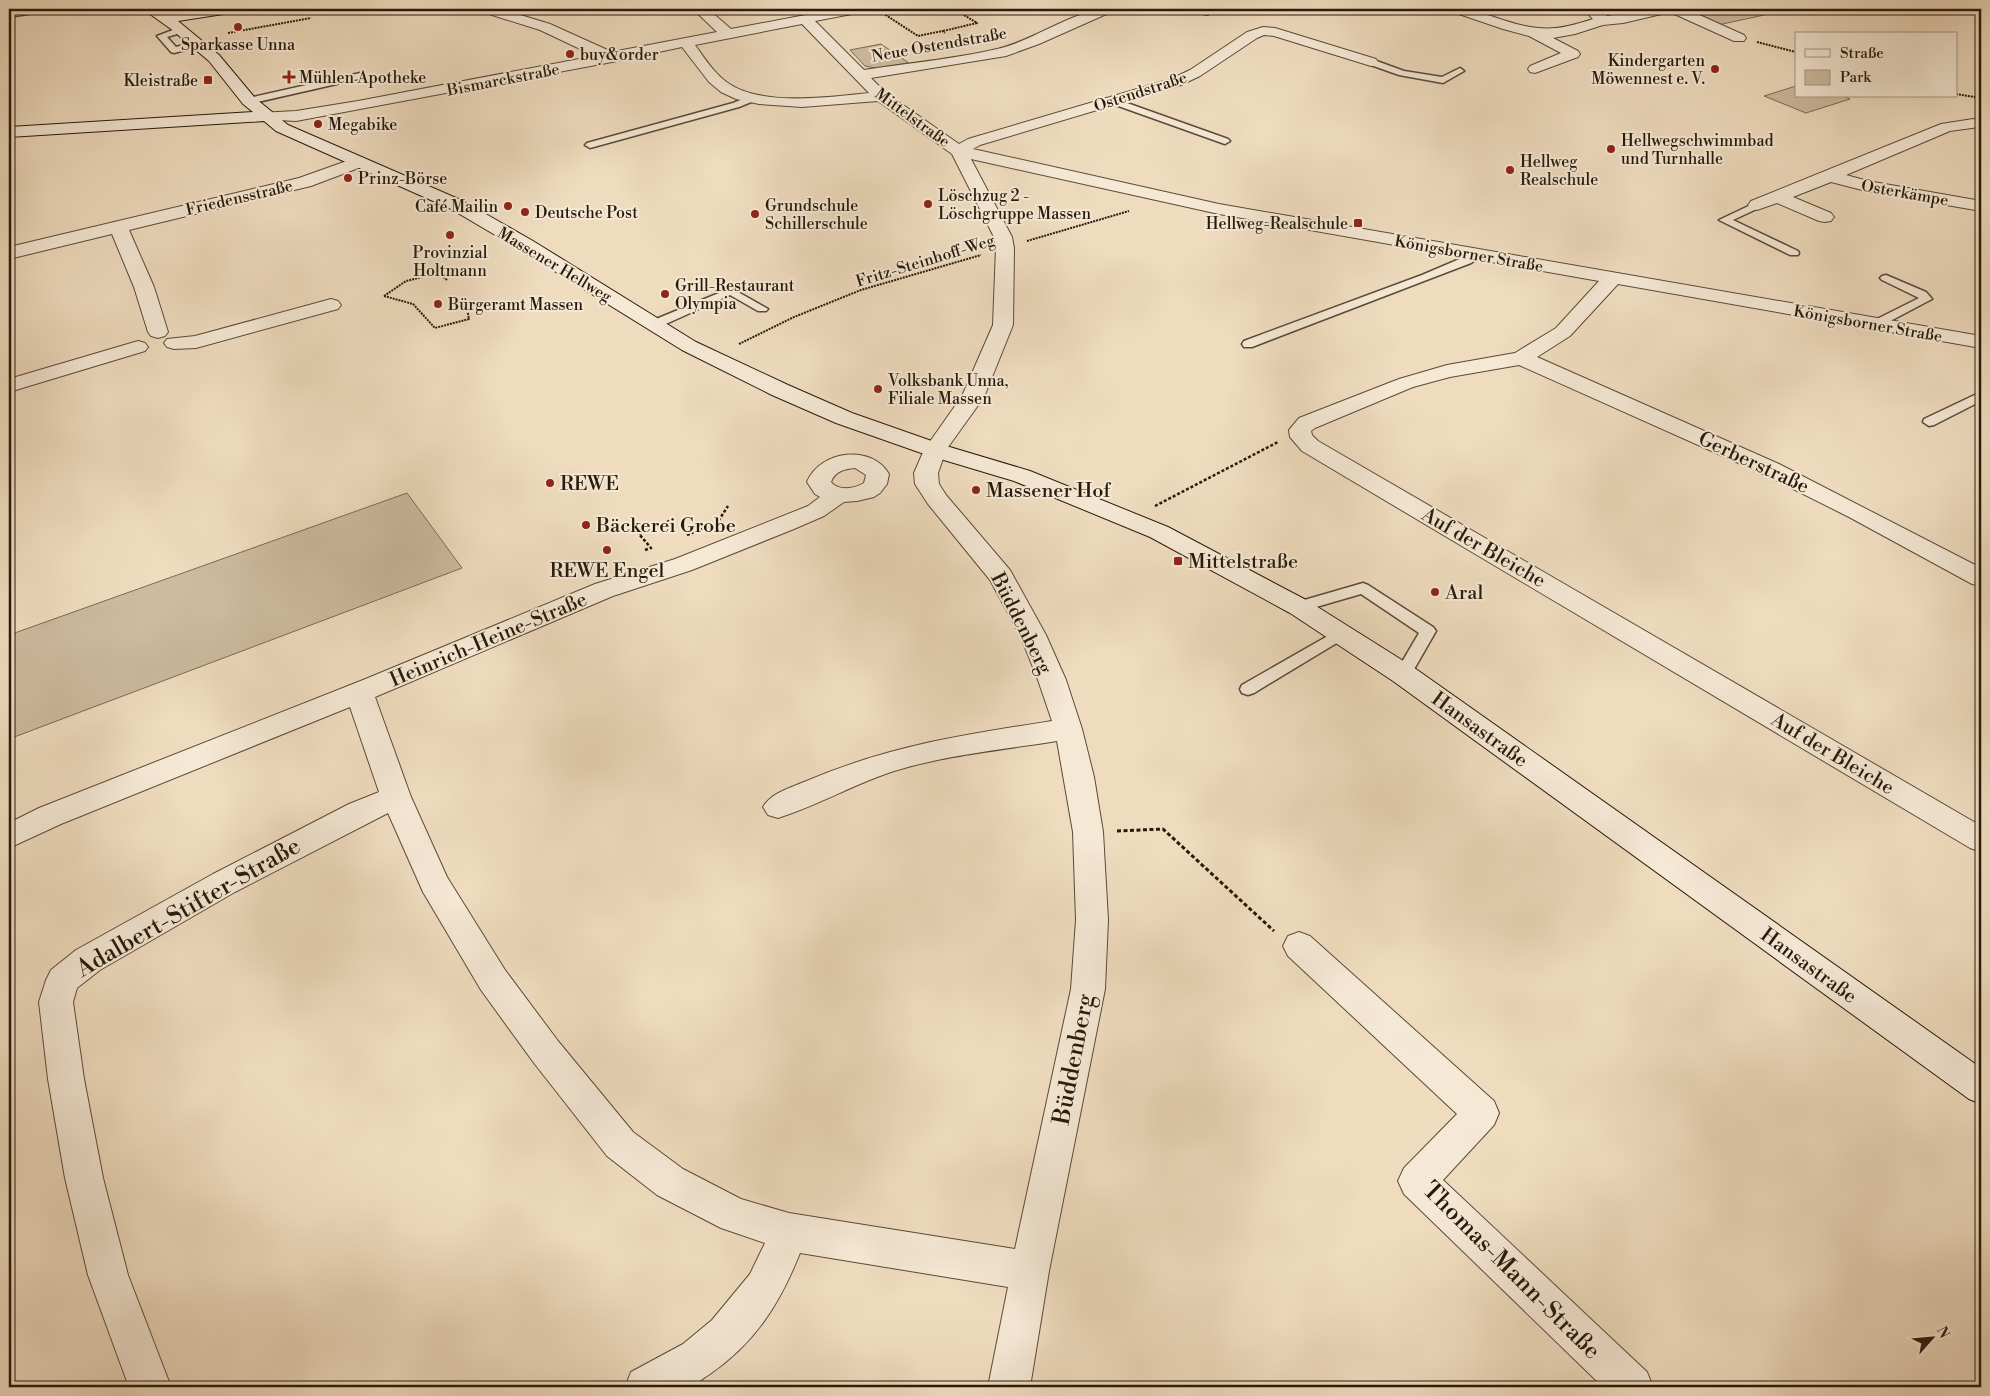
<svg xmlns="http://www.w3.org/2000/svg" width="1990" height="1396" viewBox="0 0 1990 1396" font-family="'Libre Bodoni',serif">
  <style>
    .green { fill: #cdbba0; stroke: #7a6a56 }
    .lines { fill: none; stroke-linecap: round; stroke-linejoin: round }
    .service-casing { stroke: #5a4a38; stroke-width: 3 }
    .minor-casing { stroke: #5a4a38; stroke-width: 2 }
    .secondary-casing { stroke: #281a0b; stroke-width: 2 }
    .path-far2 { stroke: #281a0b; stroke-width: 2; stroke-dasharray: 2 1; stroke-linecap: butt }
    .path-far1 { stroke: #281a0b; stroke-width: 2.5; stroke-dasharray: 3 2; stroke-linecap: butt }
    .path { stroke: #281a0b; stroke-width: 3; stroke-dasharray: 4 2.5; stroke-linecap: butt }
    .service { fill: #f5e8d5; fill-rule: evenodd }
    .minor { fill: #f5e8d5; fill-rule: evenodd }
    .secondary { fill: #f5e8d5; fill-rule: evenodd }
    .poi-dot { fill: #8f2418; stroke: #f5e8d5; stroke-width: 2 }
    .labels { text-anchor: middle; stroke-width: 4; stroke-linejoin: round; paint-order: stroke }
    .far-poi-label { font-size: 16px; fill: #281a0b; stroke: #f5e8d5; text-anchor: start }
    .far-street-label { font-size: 16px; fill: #281a0b; stroke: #f5e8d5 }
    .street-label { font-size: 20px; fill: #281a0b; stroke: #f5e8d5 }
    .poi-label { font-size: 20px; fill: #281a0b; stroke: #f5e8d5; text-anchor: start }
    .near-street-label { font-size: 24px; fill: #281a0b; stroke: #f5e8d5 }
  </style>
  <rect width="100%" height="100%" fill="#efdcbf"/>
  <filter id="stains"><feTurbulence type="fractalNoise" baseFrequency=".004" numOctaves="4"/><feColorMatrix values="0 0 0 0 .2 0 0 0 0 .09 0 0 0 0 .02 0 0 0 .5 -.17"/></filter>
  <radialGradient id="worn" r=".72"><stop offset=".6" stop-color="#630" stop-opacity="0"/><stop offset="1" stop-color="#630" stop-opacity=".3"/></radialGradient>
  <path class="green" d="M1685,9H1792L1718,25Z
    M881,44L909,63L875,68L865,66L850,50Z
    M1796,86V96H1843L1850,99L1806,113L1764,96Z
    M407,493L462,568L9,739V635Z"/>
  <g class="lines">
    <g class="service-casing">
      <path id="service" d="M32,9H50L46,11L9,17V13Z
        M181,27L185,30L184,32L167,37L176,47L198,41L202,44L201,46L174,53L171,52L157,36Z
        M1371,59L1404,71L1442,77L1460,68L1464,71L1443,83L1399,75L1368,64V60Z
        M360,73L364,76L363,78L249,104L244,101L249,98Z
        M753,95L758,98L756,100L739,107L590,148L585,145L587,143L733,103Z
        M1113,98L1228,139L1230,141L1225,144L1222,143L1110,103L1108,101Z
        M1757,202L1762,205L1761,207L1733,220L1798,251L1799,253L1798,255H1790L1719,220Z
        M1476,252L1482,255L1471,263L1252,347H1244L1242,344L1244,341L1422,275Z
        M1886,275L1926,292L1932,299L1877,328L1871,324L1873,321L1919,298L1882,280L1880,278L1882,276Z
        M731,288L768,309L766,311H758L730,295L657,328L653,329L647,325L649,322Z
        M1981,392V401L1934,425L1929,426L1923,422L1924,419Z
        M1363,583L1368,585L1433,627L1436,631L1409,678L1403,680L1397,678L1395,674L1419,633L1361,594L1299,612L1294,611L1291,607L1294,603Z
        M1340,629L1345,630L1348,634L1345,638L1254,693L1248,695L1242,693L1240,689L1242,685Z"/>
    </g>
    <g class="minor-casing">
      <path id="minor" d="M485,9H501L550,24L612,52L717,32L693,9H708L731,29L837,9H864L862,12L815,21L864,70C908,63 954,59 997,49C1037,40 1072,9 1113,9L1111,12L1039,44L1006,56L871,78L886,93L959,144L968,139L1171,79L1190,70L1247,32L1263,27L1275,28L1376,59L1378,62L1376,65L1371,66L1274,36L1264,35L1257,38L1200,76L1181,85L980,145L973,149L1219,204L1981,336V348L1618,284L1570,336L1537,357L1779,464L1981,568V586L1972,584L1849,517L1763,474L1519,365L1450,377L1413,387L1315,428L1311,431L1312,435L1318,441L1981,826V852L1970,848L1302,451L1290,437L1289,430L1299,418L1399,379L1447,365L1515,353L1556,328L1599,281L1219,214L971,159L1012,237L1014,248L1013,325L984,397L946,450L938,473L939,484L946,495L1010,570L1046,635L1066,680L1082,729L1094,777L1103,832L1108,920L1105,989L1049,1271L1030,1387H988L1008,1287L800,1253C780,1303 756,1342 710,1374C703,1378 695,1386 687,1387C667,1390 645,1387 625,1387L631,1372L683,1344L712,1320L750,1274L765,1243L721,1228L657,1195L607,1156L534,1063L481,990L423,892L388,813L235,892L100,970L77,988L73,1002L84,1079L103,1178L128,1275L171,1387H129L88,1275L65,1178L48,1079L39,1002L46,980L51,970L76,950L213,874L349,804L379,792L350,707L61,824L9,848V823L39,808L363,680L595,584L675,559L808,506L820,497L815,494L807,482C820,450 872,444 889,474L887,484L880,493L874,497L857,501L844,502L824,516L794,529L692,570L613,596L375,697L411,797L447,877L505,970L558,1041L633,1132L683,1169L741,1199L789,1213L1015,1249L1071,989L1076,920L1073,832L1057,741C1001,750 945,755 891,772C852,785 817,806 778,818L768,815L763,807C771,793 790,788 804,782C888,746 962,735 1052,721L1038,680L1020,635L990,580L928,504L915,484L914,473L924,450L962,396L993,325L996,248L994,237L952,154L878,101L802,107L759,104L736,99L721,92L709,82L682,47L612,62L296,121L259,119L257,116L259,113L296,111L358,101L595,56L540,30L492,15ZM802,24L869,93C830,97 766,106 731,85C716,76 705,59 695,45ZM855,468L866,475L864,483C854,489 838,491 831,482C835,471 845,469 855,468Z
        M1186,9H1213L1215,11L1208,15L1188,12Z
        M1451,9C1470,8 1485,14 1503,20C1540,32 1557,31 1593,19L1583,9C1593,9 1602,6 1607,16L1649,9H1686L1744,35L1746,38L1744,41H1734L1670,12L1623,23L1603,25L1575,34L1553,38L1578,51L1580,54L1578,57L1535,73L1530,72L1528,69L1530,66L1561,53L1529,36L1503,29L1453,12Z
        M1973,119L1979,121L1981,124L1979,127L1950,131L1846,175L1868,181L1981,201V211L1866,191L1831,182L1793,197L1831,213L1834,217L1831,221L1825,222L1819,221L1777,203L1757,210L1751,209L1748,205L1751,201L1941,124Z
        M358,157L364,158L366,162L364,166L311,186L129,230L154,287L168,332L165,336L158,338L151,336L148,332L134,287L112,234L9,259V247L299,178Z
        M331,299L338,301L341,305L338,309L196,348L174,349L167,347L164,343L167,339L195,336Z
        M138,341L145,343L148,347L145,351L9,392V379Z
        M1299,932L1310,936L1494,1101L1499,1113L1494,1125L1443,1180L1647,1372L1653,1387H1603L1404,1194L1398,1181L1404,1168L1457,1114L1288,956L1283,946L1288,936Z"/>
    </g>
    <g class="secondary-casing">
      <path id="secondary" d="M143,9H159L168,14L205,9H237L235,12L230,13L178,21L219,55L255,98L288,125L463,201L533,241L696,342L788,385L852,413L943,445L1030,471L1168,527L1308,601L1413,667L1981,1068V1104L1969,1099L1393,681L1290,613L1150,537L1014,481L927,455L836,423L772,395L682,350L519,249L451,209L276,131L264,121L9,137V127L253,112L243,104L209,61L171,29Z"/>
    </g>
    <path class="path-far2" d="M878,10L918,36L942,31L945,33
      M1032,11L1036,9
      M943,31L977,23L954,9
      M228,33L311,18
      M1757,42L1796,52
      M1956,94L1981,98
      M1027,241L1129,211
      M384,296L413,304L435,328L469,319L467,309
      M384,296L406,281L438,273L447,280
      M739,344L794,317L861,290L981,255"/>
    <path class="path-far1" d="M1155,506L1278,442
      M687,535L717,523L728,506
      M645,550L651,548L639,534L674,519"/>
    <path class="path" d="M1117,831L1163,829L1274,931"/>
    <use href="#service" class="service"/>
    <use href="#minor" class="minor"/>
    <use href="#secondary" class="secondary"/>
  </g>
  <g class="poi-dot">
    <circle cx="238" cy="27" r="5"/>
    <circle cx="570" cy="54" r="5"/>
    <circle cx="1715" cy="69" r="5"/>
    <path d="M286.5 69.5h5v5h5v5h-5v5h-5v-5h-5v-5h5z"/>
    <rect x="203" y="75" width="10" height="10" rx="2.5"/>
    <circle cx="318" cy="124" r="5"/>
    <circle cx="1611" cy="149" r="5"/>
    <circle cx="1510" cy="170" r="5"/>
    <circle cx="348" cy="178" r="5"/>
    <circle cx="928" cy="204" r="5"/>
    <circle cx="508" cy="206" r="5"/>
    <circle cx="525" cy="212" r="5"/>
    <circle cx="755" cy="214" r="5"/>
    <rect x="1353" y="218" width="10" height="10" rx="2.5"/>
    <circle cx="450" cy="235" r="5"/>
    <circle cx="665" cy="294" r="5"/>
    <circle cx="438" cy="304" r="5"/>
    <circle cx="878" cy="389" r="5"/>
    <circle cx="550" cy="483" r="5"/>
    <circle cx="976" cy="490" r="5"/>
    <circle cx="586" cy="525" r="5"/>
    <circle cx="607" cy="550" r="5"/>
    <rect x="1173" y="556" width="10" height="10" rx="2.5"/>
    <circle cx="1435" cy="592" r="5"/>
  </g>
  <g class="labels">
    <g class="far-poi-label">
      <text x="238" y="50" text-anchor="middle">Sparkasse Unna</text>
      <text x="580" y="60">buy&amp;order</text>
      <text x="1705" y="66" text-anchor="end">Kindergarten<tspan x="1705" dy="18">Möwennest e. V.</tspan></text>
      <text x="299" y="83">Mühlen Apotheke</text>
      <text x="198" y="86" text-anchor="end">Kleistraße</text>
      <text x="328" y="130">Megabike</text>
      <text x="1621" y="146">Hellwegschwimmbad<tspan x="1621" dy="18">und Turnhalle</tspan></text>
      <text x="1520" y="167">Hellweg<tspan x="1520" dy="18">Realschule</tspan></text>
      <text x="358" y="184">Prinz-Börse</text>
      <text x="938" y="201">Löschzug 2 -<tspan x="938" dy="18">Löschgruppe Massen</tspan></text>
      <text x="765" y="211">Grundschule<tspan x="765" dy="18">Schillerschule</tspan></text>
      <text x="498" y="212" text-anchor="end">Café Mailin</text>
      <text x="535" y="218">Deutsche Post</text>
      <text x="1348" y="229" text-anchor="end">Hellweg-Realschule</text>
      <text x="450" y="258" text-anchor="middle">Provinzial<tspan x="450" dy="18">Holtmann</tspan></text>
      <text x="675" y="291">Grill-Restaurant<tspan x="675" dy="18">Olympia</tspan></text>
      <text x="448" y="310">Bürgeramt Massen</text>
      <text x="888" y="386">Volksbank Unna,<tspan x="888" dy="18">Filiale Massen</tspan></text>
    </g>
    <g class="far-street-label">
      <text transform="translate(939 44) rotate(-10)" y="6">Neue Ostendstraße</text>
      <text transform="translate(503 79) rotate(-11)" y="6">Bismarckstraße</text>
      <text transform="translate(1140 91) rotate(-18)" y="6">Ostendstraße</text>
      <text transform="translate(913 117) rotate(36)" y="6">Mittelstraße</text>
      <text transform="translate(1905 192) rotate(10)" y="6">Osterkämpe</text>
      <text transform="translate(239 197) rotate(-13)" y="6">Friedensstraße</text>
      <text transform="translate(1469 253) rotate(10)" y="6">Königsborner Straße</text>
      <text transform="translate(925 260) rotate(-17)" y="6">Fritz-Steinhoff-Weg</text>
      <text transform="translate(555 264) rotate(31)" y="6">Massener Hellweg</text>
      <text transform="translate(1868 323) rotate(10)" y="6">Königsborner Straße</text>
    </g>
    <g class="street-label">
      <text transform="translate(1754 462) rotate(25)" y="7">Gerberstraße</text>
      <text transform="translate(1484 547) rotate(30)" y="7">Auf der Bleiche</text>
      <text transform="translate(1022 623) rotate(63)" y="7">Büddenberg</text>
      <text transform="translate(488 639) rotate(-23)" y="7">Heinrich-Heine-Straße</text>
      <text transform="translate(1480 729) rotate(36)" y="7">Hansastraße</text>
      <text transform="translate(1833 753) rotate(31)" y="7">Auf der Bleiche</text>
      <text transform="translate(1809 965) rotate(36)" y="7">Hansastraße</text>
    </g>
    <g class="poi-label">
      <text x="560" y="490">REWE</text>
      <text x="986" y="497">Massener Hof</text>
      <text x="596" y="532">Bäckerei Grobe</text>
      <text x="1188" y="568">Mittelstraße</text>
      <text x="607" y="577" text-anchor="middle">REWE Engel</text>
      <text x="1445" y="599">Aral</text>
    </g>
    <g class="near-street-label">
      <text transform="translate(188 907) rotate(-30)" y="8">Adalbert-Stifter-Straße</text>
      <text transform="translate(1073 1059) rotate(-79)" y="8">Büddenberg</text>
      <text transform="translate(1512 1270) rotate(45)" y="8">Thomas-Mann-Straße</text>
    </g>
  </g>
  <rect width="1990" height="1396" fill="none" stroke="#efdcbf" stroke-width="30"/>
  <rect x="10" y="10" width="1970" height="1376" fill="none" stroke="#281a0b" stroke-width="2.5"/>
  <rect x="15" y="15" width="1960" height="1366" fill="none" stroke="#281a0b"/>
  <rect x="1795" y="32" width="162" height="65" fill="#f5e8d5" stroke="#a39684"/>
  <rect x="1805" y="49" width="25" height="8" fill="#f5e8d5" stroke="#a39684"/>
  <text x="1840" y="58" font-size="15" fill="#281a0b">Straße</text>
  <rect x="1805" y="70" width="25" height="15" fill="#cdbba0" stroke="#a39684"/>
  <text x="1840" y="82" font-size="15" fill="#281a0b">Park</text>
  <g transform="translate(1932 1338) rotate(63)" stroke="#f5e8d5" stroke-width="4" paint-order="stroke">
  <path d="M0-4L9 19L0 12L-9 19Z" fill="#281a0b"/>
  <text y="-8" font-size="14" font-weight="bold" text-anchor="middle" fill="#281a0b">N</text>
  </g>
  <rect width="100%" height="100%" filter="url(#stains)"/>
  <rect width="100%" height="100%" fill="url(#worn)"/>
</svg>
